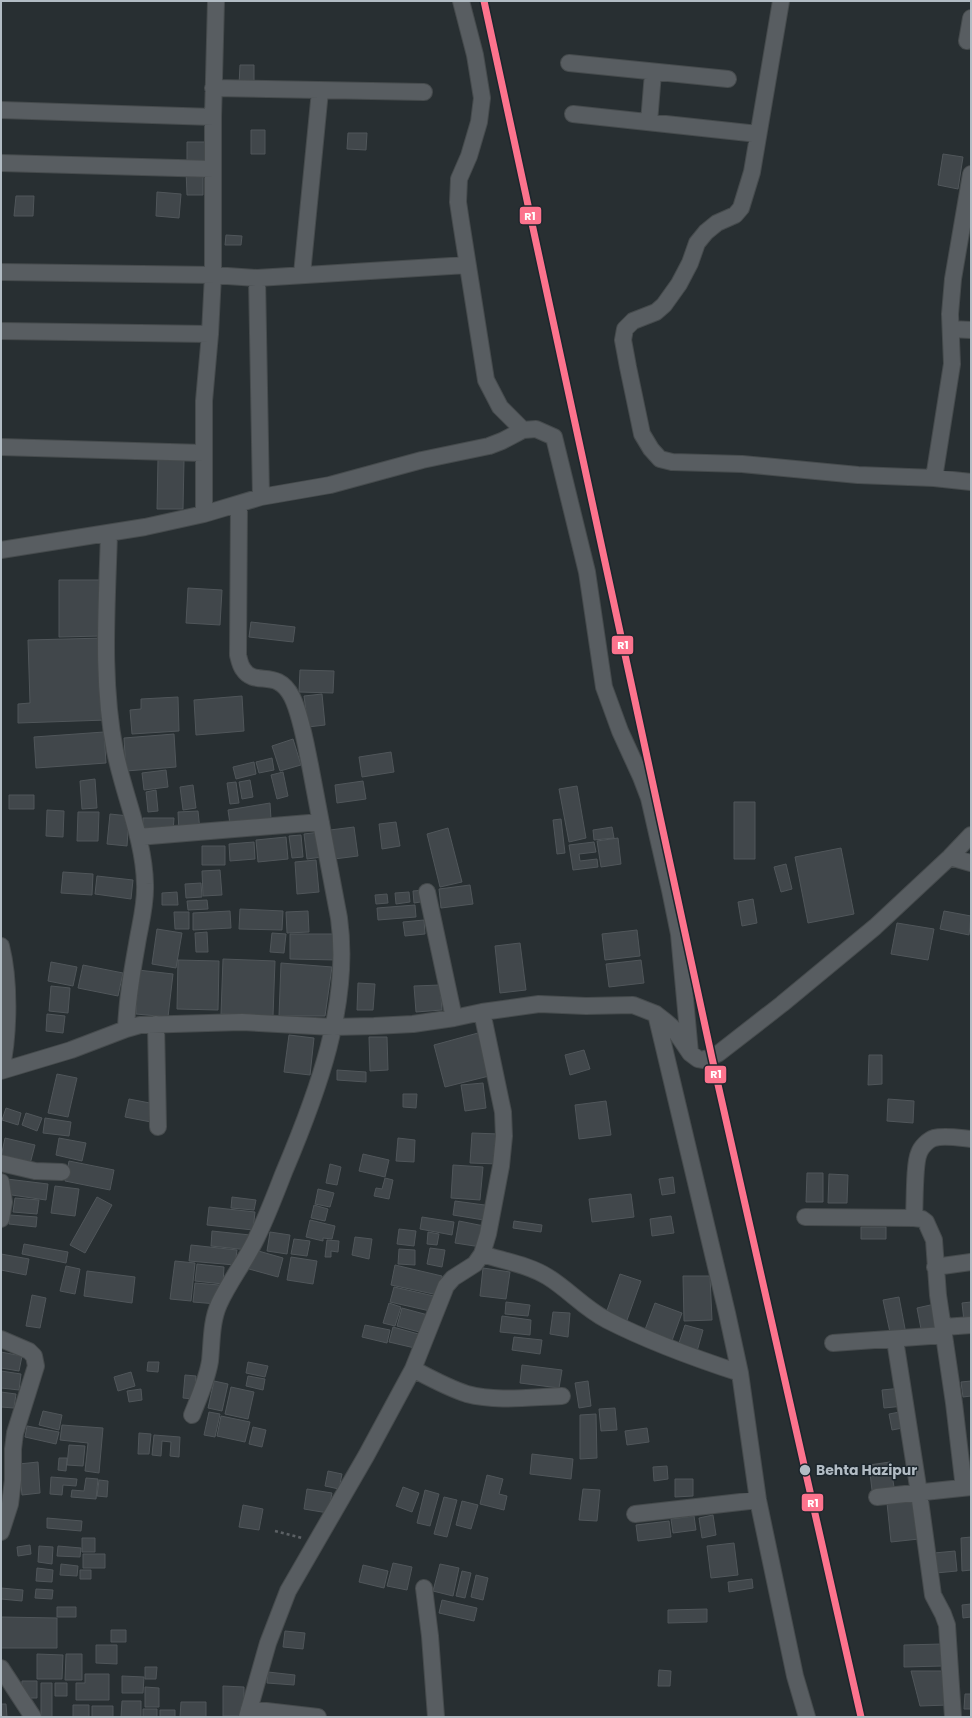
<svg xmlns="http://www.w3.org/2000/svg" width="972" height="1718" viewBox="0 0 972 1718" font-family="Poppins,sans-serif">
  <style>
    .building { fill: #41474b; stroke: #50565a }
    .lines { fill: none; stroke-linecap: round; stroke-linejoin: round }
    .street-casing { stroke: #464b4d; stroke-width: 18 }
    .path { stroke: #5c6165; stroke-width: 2.5; stroke-dasharray: 3 3; stroke-linecap: butt }
    .street { stroke: #585d61; stroke-width: 16 }
    .rail-1-casing { stroke: #1c262d; stroke-width: 10 }
    .rail-1 { stroke: #fc738d; stroke-width: 7 }
    .stop-dot { fill: #b2bcc4; stroke: #1c262d; stroke-width: 1.5 }
    .labels { text-anchor: middle; stroke-width: 3; stroke-linejoin: round; paint-order: stroke }
    .stop-label { font-size: 14px; font-weight: bold; fill: #b2bcc4; stroke: #1c262d; text-anchor: start }
    .line-badge { stroke: #1c262d; stroke-width: 1.5 }
    .badge-label { font-size: 11px; text-anchor: middle; font-weight: bold; fill: #fff }
  </style>
  <rect width="100%" height="100%" fill="#282f32"/>
  <path class="building" d="M240,65H254V85H239Z
    M251,130H265V154H251Z
    M348,133H367L366,150L347,149Z
    M187,142H208V161H187Z
    M943,154L963,157L958,189L938,185Z
    M186,170H203V195H187Z
    M157,192L181,194L179,218L156,216Z
    M16,196H34L33,216H14Z
    M226,235L242,236L241,245H225Z
    M158,459L184,460L183,509H157Z
    M59,580H101L102,636L59,637Z
    M188,588L222,590L220,625L186,623Z
    M251,622L295,627L293,642L249,637Z
    M105,638L107,720L18,723V704L30,703L28,640Z
    M300,670L334,671L333,693L299,692Z
    M322,694L325,725L308,727L304,696Z
    M242,696L244,731L196,735L194,700Z
    M178,697L179,731L132,734L130,710L141,709V699Z
    M104,732L106,763L36,768L34,737Z
    M174,734L176,767L126,771L124,738Z
    M293,739L301,765L280,771L272,746Z
    M391,752L394,772L362,777L359,757Z
    M272,758L274,770L259,773L256,762Z
    M254,762L256,774L236,779L233,767Z
    M166,770L168,787L144,790L142,773Z
    M283,772L288,796L277,799L271,775Z
    M95,779L97,808L82,809L80,781Z
    M250,780L253,797L242,799L239,782Z
    M363,781L366,799L337,803L335,785Z
    M236,782L239,803L230,804L227,783Z
    M193,785L196,808L183,810L180,787Z
    M577,786L586,838L569,842L559,789Z
    M156,790L158,811L148,812L146,792Z
    M9,795H34V809H9Z
    M734,802H755V859H734Z
    M270,803L271,819L230,824L228,810Z
    M47,810L64,811L63,837L46,836Z
    M198,811L200,830L179,832L178,812Z
    M78,812H99L98,841H77Z
    M110,814L129,816L127,846L107,844Z
    M143,818H174L173,832H143Z
    M561,819L565,853L557,854L553,820Z
    M396,822L400,846L382,849L379,824Z
    M354,827L358,856L334,859L330,830Z
    M612,827L614,838L594,840L593,830Z
    M448,828L462,882L440,887L427,834Z
    M320,832L322,857L307,859L304,834Z
    M301,835L303,857L292,858L289,836Z
    M286,837L288,859L258,862L256,840Z
    M618,838L621,864L601,867L597,841Z
    M254,842L255,859L230,861L229,844Z
    M594,842L596,852L579,854L580,861L597,859L598,867L573,870L569,845Z
    M202,846H225V865H202Z
    M841,848L854,914L808,923L795,857Z
    M316,860L319,892L297,894L295,862Z
    M786,864L792,889L781,892L774,867Z
    M220,870L222,895L203,896L202,871Z
    M63,872L93,874L92,895L61,893Z
    M97,876L133,880L131,899L95,894Z
    M201,883L202,897L186,898L185,884Z
    M470,885L473,904L441,908L439,889Z
    M425,890L427,901L414,903L413,891Z
    M177,892L178,905H162V893Z
    M409,892L410,902L396,904L395,893Z
    M387,894L388,903L376,904L375,895Z
    M753,899L757,923L742,926L738,902Z
    M207,900L208,909L188,910L187,901Z
    M415,905L416,917L378,920L377,908Z
    M240,909L283,911L282,930L239,929Z
    M230,911L231,928L193,930V913Z
    M308,911L309,932L287,933L286,912Z
    M944,911L971,916L969,935L940,929Z
    M174,912H189V929H175Z
    M424,920L425,934L405,936L403,922Z
    M897,923L934,929L928,960L891,954Z
    M157,929L182,933L176,968L152,964Z
    M637,930L640,956L605,960L602,934Z
    M207,932L208,952H196L195,933Z
    M272,933L286,934L284,953L270,952Z
    M290,934H338L337,960L290,959Z
    M520,943L526,990L500,993L495,946Z
    M223,959L275,961L273,1016L221,1014Z
    M178,960L219,961L218,1010L177,1009Z
    M641,960L644,983L609,987L606,964Z
    M51,962L77,967L73,986L48,981Z
    M281,963L332,967L325,1016H279Z
    M83,965L123,973L118,996L78,988Z
    M138,970L173,974L168,1017L136,1014Z
    M358,983L375,984L373,1010H357Z
    M440,985L442,1010L416,1012L414,986Z
    M51,986L70,988L68,1013L49,1011Z
    M47,1014L65,1016L63,1033L46,1031Z
    M478,1033L489,1076L445,1087L434,1045Z
    M289,1035L314,1038L310,1075L284,1072Z
    M369,1037H387L388,1070L370,1071Z
    M584,1050L590,1069L570,1075L565,1055Z
    M869,1055H882V1084L868,1085Z
    M337,1070L366,1072V1082L337,1080Z
    M57,1074L77,1078L68,1117L48,1113Z
    M483,1083L486,1108L465,1111L461,1085Z
    M403,1094H417L416,1108L403,1107Z
    M129,1099L155,1104L151,1122L125,1117Z
    M888,1099L914,1101L913,1123L887,1121Z
    M606,1101L611,1135L579,1139L575,1105Z
    M6,1108L21,1113L18,1125L2,1120Z
    M26,1113L42,1118L37,1131L22,1125Z
    M45,1118L71,1122L69,1136L43,1133Z
    M472,1133L499,1134L498,1164L470,1163Z
    M5,1138L35,1145L30,1164L1,1157Z
    M59,1138L86,1143L82,1161L56,1155Z
    M398,1138L415,1140L414,1162L396,1161Z
    M363,1154L389,1160L385,1177L359,1171Z
    M69,1161L114,1170L110,1190L65,1181Z
    M330,1164L341,1167L337,1185L326,1183Z
    M453,1165L483,1167L480,1200L451,1198Z
    M807,1173H823V1202H806Z
    M829,1174L848,1175L847,1203H828Z
    M673,1177L675,1193L662,1195L659,1179Z
    M385,1178L393,1180L389,1199L374,1196L376,1188L382,1189Z
    M7,1179L48,1184L46,1200L5,1194Z
    M55,1186L79,1189L75,1216L51,1213Z
    M318,1189L334,1193L330,1207L315,1204Z
    M631,1194L634,1217L592,1222L589,1199Z
    M97,1197L112,1205L85,1253L70,1245Z
    M232,1197L256,1200L254,1210L231,1208Z
    M15,1198L39,1200L37,1214L13,1212Z
    M455,1201L492,1206L490,1221L453,1215Z
    M314,1205L328,1209L325,1221L311,1218Z
    M209,1207L255,1212L253,1230L207,1225Z
    M10,1215L37,1217L36,1227L9,1224Z
    M671,1216L674,1233L652,1236L650,1219Z
    M422,1217L454,1222L452,1235L420,1229Z
    M310,1220L335,1226L332,1239L323,1238V1241L306,1237Z
    M459,1221L484,1226L481,1247L455,1243Z
    M514,1221L542,1225L541,1232L513,1228Z
    M861,1227H886V1239H861Z
    M399,1229L416,1231L414,1246L397,1244Z
    M212,1231L250,1235L248,1250L211,1246Z
    M270,1232L290,1235L287,1254L267,1251Z
    M428,1232L439,1234L437,1245L427,1244Z
    M355,1237L372,1239L369,1259L352,1255Z
    M294,1239L310,1241L307,1256L291,1254Z
    M327,1240L339,1241L338,1252L331,1251V1257H325Z
    M24,1244L68,1252L66,1263L22,1254Z
    M191,1245L237,1250L235,1265L189,1261Z
    M430,1248L445,1250L442,1267L427,1264Z
    M399,1249L415,1250V1265L398,1264Z
    M255,1250L283,1258L278,1277L249,1269Z
    M1,1254L29,1259L26,1275L1,1270Z
    M291,1257L317,1261L313,1284L287,1280Z
    M175,1261L195,1263L191,1301L170,1299Z
    M197,1264L224,1267L223,1284L195,1281Z
    M395,1265L442,1276L438,1295L391,1285Z
    M66,1266L80,1269L75,1294L60,1291Z
    M483,1268L510,1272L506,1299L480,1296Z
    M87,1271L135,1277L132,1303L84,1296Z
    M620,1274L641,1281L626,1323L605,1316Z
    M683,1276H710L712,1320L684,1321Z
    M195,1283L219,1285L217,1304L193,1302Z
    M394,1287L434,1296L430,1311L390,1302Z
    M32,1295L46,1298L40,1328L26,1326Z
    M899,1297L906,1334L891,1337L883,1300Z
    M506,1302L530,1305L528,1316L505,1314Z
    M971,1302V1320L964,1321L962,1303Z
    M389,1303L401,1307L395,1326L383,1323Z
    M655,1303L682,1313L670,1346L643,1335Z
    M935,1304L940,1331L922,1334L917,1308Z
    M402,1308L428,1315L423,1333L397,1326Z
    M553,1312L570,1313L568,1337L550,1334Z
    M502,1316L531,1320L530,1335L500,1332Z
    M365,1325L390,1330L387,1343L362,1337Z
    M685,1325L703,1330L696,1355L677,1349Z
    M393,1327L422,1335L419,1349L389,1342Z
    M514,1337L542,1340L540,1354L512,1350Z
    M1,1352L22,1356L19,1371L1,1368Z
    M148,1362H159L158,1372L147,1371Z
    M248,1362L268,1366L265,1377L246,1373Z
    M522,1365L562,1370L559,1388L520,1383Z
    M1,1371L21,1374L19,1390L1,1388Z
    M131,1372L135,1386L118,1391L114,1377Z
    M185,1375L196,1376L194,1399L183,1398Z
    M248,1376L265,1379L263,1390L246,1386Z
    M214,1381L228,1384L222,1411L208,1408Z
    M588,1381L591,1406L579,1408L575,1383Z
    M971,1381V1396L963,1397L961,1382Z
    M231,1387L254,1392L248,1419L225,1414Z
    M902,1388L904,1406L884,1408L882,1390Z
    M141,1389L142,1400L129,1402L127,1391Z
    M1,1392L16,1394L14,1408L1,1407Z
    M615,1408L617,1430L601,1431L599,1409Z
    M43,1411L62,1415L59,1430L39,1425Z
    M905,1411L908,1427L892,1430L889,1414Z
    M209,1412L220,1414L215,1437L204,1435Z
    M596,1414L597,1458L580,1459V1415Z
    M221,1416L250,1422L245,1442L217,1436Z
    M62,1425L103,1428L99,1473L85,1471L88,1443L60,1440Z
    M27,1426L59,1432L56,1444L25,1437Z
    M253,1427L266,1430L262,1447L249,1444Z
    M647,1428L649,1442L627,1445L625,1431Z
    M139,1433L151,1434L149,1454H138Z
    M154,1435L180,1437L179,1457L170,1456L171,1442L162,1441L161,1456L152,1455Z
    M69,1445L85,1446L83,1466L67,1465Z
    M532,1454L573,1459L571,1479L530,1474Z
    M59,1458H67L66,1471L58,1470Z
    M38,1462L40,1493L22,1495L19,1464Z
    M890,1462L894,1487L872,1490L869,1465Z
    M667,1466L668,1479L654,1481L653,1467Z
    M328,1471L342,1474L339,1489L325,1486Z
    M487,1475L503,1479L499,1494L507,1496L504,1510L480,1504Z
    M51,1477L77,1479L76,1486L63,1485L62,1495L50,1494Z
    M86,1478L98,1479L96,1499L71,1497L72,1490L84,1491Z
    M675,1479H693V1496L675,1497Z
    M99,1480L108,1481L107,1497L97,1496Z
    M403,1487L419,1493L412,1512L396,1506Z
    M307,1489L332,1493L328,1513L304,1509Z
    M583,1489L600,1490L597,1521L579,1520Z
    M425,1490L439,1494L430,1526L417,1523Z
    M444,1497L457,1500L447,1537L434,1534Z
    M914,1500L919,1539L891,1542L887,1503Z
    M462,1501L478,1505L471,1529L456,1525Z
    M243,1505L263,1509L259,1530L239,1527Z
    M713,1515L716,1535L702,1538L699,1518Z
    M694,1516L696,1530L673,1533L671,1519Z
    M47,1518L82,1521L81,1531L47,1528Z
    M669,1521L671,1537L638,1541L636,1525Z
    M971,1537V1570L962,1571L961,1538Z
    M82,1538H95V1552H82Z
    M734,1543L738,1575L711,1578L707,1546Z
    M30,1545L31,1554L18,1556L17,1547Z
    M39,1546L53,1547L52,1564L38,1562Z
    M58,1546L81,1548L80,1557L57,1556Z
    M955,1551L957,1571L936,1573L934,1553Z
    M83,1554H105V1568H83Z
    M393,1563L412,1567L407,1590L387,1586Z
    M61,1564L78,1566L77,1576L60,1575Z
    M440,1564L459,1568L453,1596L433,1591Z
    M363,1565L388,1571L384,1588L359,1582Z
    M37,1568L53,1570L52,1582L36,1581Z
    M80,1570H91V1579H80Z
    M462,1571L471,1573L465,1598L456,1596Z
    M476,1575L488,1578L483,1600L471,1597Z
    M752,1579L753,1588L729,1592L728,1582Z
    M1,1588L23,1590L22,1601L1,1599Z
    M36,1589L53,1590L52,1599L35,1598Z
    M442,1600L477,1608L474,1621L439,1613Z
    M971,1604V1617L963,1618L962,1605Z
    M57,1607H76V1617H57Z
    M707,1609V1622L668,1623V1610Z
    M1,1617L57,1618V1648H1Z
    M111,1630H126V1642H111Z
    M285,1631L305,1633L303,1649L283,1647Z
    M942,1644L943,1666L904,1667V1645Z
    M96,1645H117V1664L96,1663Z
    M37,1654L63,1655L62,1679H37Z
    M66,1654H82V1680H65Z
    M145,1667H157L156,1679H145Z
    M659,1670L671,1671L670,1686H658Z
    M911,1671H943L948,1705L920,1706Z
    M268,1672L295,1675L294,1685L267,1683Z
    M85,1674H109V1700H76V1683H85Z
    M122,1676L144,1677L143,1693H122Z
    M22,1681H37V1698H21Z
    M41,1683H52V1717H41Z
    M55,1683H67V1696H55Z
    M223,1686L244,1687V1716H223Z
    M145,1687L159,1688V1707H145Z
    M965,1694H971V1709H964Z
    M122,1701H141V1717H121Z
    M181,1702H206V1717H180Z
    M1,1704H6L7,1717H1Z
    M73,1705H89V1717H73Z
    M92,1706H113V1717H92Z
    M143,1709H157V1717H143Z
    M160,1710H175V1717H160Z"/>
  <g class="lines">
    <g class="street-casing">
      <path id="street" d="M461,1L475,55L482,98L479,122L469,156L459,179L458,202L461,222L486,380L500,407L523,430
        M781,1L752,172L741,208L735,215L717,223L706,232L697,243L690,263L679,284L664,305L656,312L633,321L625,329L623,340L628,367L642,434L651,449L660,459L672,462L742,464L858,475L934,478L971,482
        M967,41L971,18
        M569,63L728,79
        M213,88L424,92
        M1,110L213,117
        M573,114L758,134
        M649,122L653,73
        M1,163L213,169
        M1,272L213,275L257,278L467,265
        M302,274L320,91
        M257,278L261,497
        M951,329L971,330
        M1,331L210,334
        M1,447L203,453
        M934,478L952,364L950,314L953,279L971,174
        M204,514V401L210,334L213,275V117L216,1
        M109,533C107,606 101,680 115,751C124,796 144,839 145,884C146,905 140,925 137,944C132,972 127,1000 126,1029
        M1,550L145,527L204,514L261,497L330,485L422,460L489,446L502,441L523,430L536,429L554,437L587,572L604,687L620,731L641,777L649,798L670,890L679,934L690,1053
        M138,837L321,822
        M950,857L971,863
        M427,892L454,1018
        M1,946C10,981 9,1035 1,1071
        M656,1014L727,1313L740,1373L758,1500L795,1676L807,1717
        M156,1024L158,1127
        M1,1071L71,1050L126,1029L140,1025L242,1022L333,1027L374,1026L413,1024L454,1018L482,1012L539,1004L586,1006L633,1005L656,1014L665,1021L673,1028L690,1053L698,1059L704,1060L719,1053L782,1004L875,927L950,857L971,835
        M1,1163L35,1171L62,1172
        M1,1182L4,1202L1,1219
        M805,1217L914,1218L922,1219L926,1222L934,1240L938,1295L954,1403L964,1488
        M914,1218C915,1203 914,1164 919,1153C921,1147 928,1140 934,1138C945,1135 960,1138 971,1139
        M482,1254C504,1261 529,1265 548,1277C569,1290 585,1309 607,1320C650,1342 694,1358 740,1373
        M935,1267L971,1262
        M944,1327L971,1325
        M1,1339L29,1351L34,1356L36,1366L15,1433L13,1449V1480L10,1504L1,1532
        M895,1340L919,1493L933,1595L943,1614L947,1625L953,1717
        M833,1343L944,1335
        M413,1369C430,1378 448,1388 467,1394C497,1402 531,1397 562,1396
        M192,1415C199,1397 207,1380 210,1361C212,1342 211,1322 219,1304C229,1282 244,1263 255,1241C266,1219 275,1195 284,1172C317,1094 351,1004 339,918C329,867 320,816 310,765C306,746 301,715 292,697C277,667 255,688 243,669C240,665 239,659 238,655L239,504
        M877,1497L971,1487
        M635,1514L758,1500
        M424,1588L430,1636L436,1717
        M1,1668L33,1717
        M249,1709L318,1717
        M247,1717L268,1643L288,1591L366,1456L413,1369L446,1286L453,1278L475,1264L482,1254L488,1234L501,1166L504,1136L503,1112L482,1012"/>
    </g>
    <path class="path" d="M275,1531L302,1538"/>
    <use href="#street" class="street"/>
    <g class="rail-1-casing">
      <path id="rail-1" d="M484,1L712,1058L861,1717"/>
    </g>
    <use href="#rail-1" class="rail-1"/>
  </g>
  <circle class="stop-dot" cx="805" cy="1470" r="6"/>
  <g class="labels">
    <g class="stop-label">
      <text x="816" y="1475">Behta Hazipur</text>
    </g>
  </g>
  <g class="line-badge">
    <rect x="519" y="206" width="23" height="19" rx="4" fill="#fc738d"/>
    <rect x="611" y="635" width="23" height="20" rx="4" fill="#fc738d"/>
    <rect x="704" y="1065" width="23" height="19" rx="4" fill="#fc738d"/>
    <rect x="801" y="1493" width="23" height="19" rx="4" fill="#fc738d"/>
  </g>
  <g class="badge-label">
    <text x="530" y="220">R1</text>
    <text x="623" y="649">R1</text>
    <text x="716" y="1078">R1</text>
    <text x="813" y="1507">R1</text>
  </g>
  <rect width="972" height="1718" fill="none" stroke="#b2bcc4" stroke-width="4"/>
</svg>
